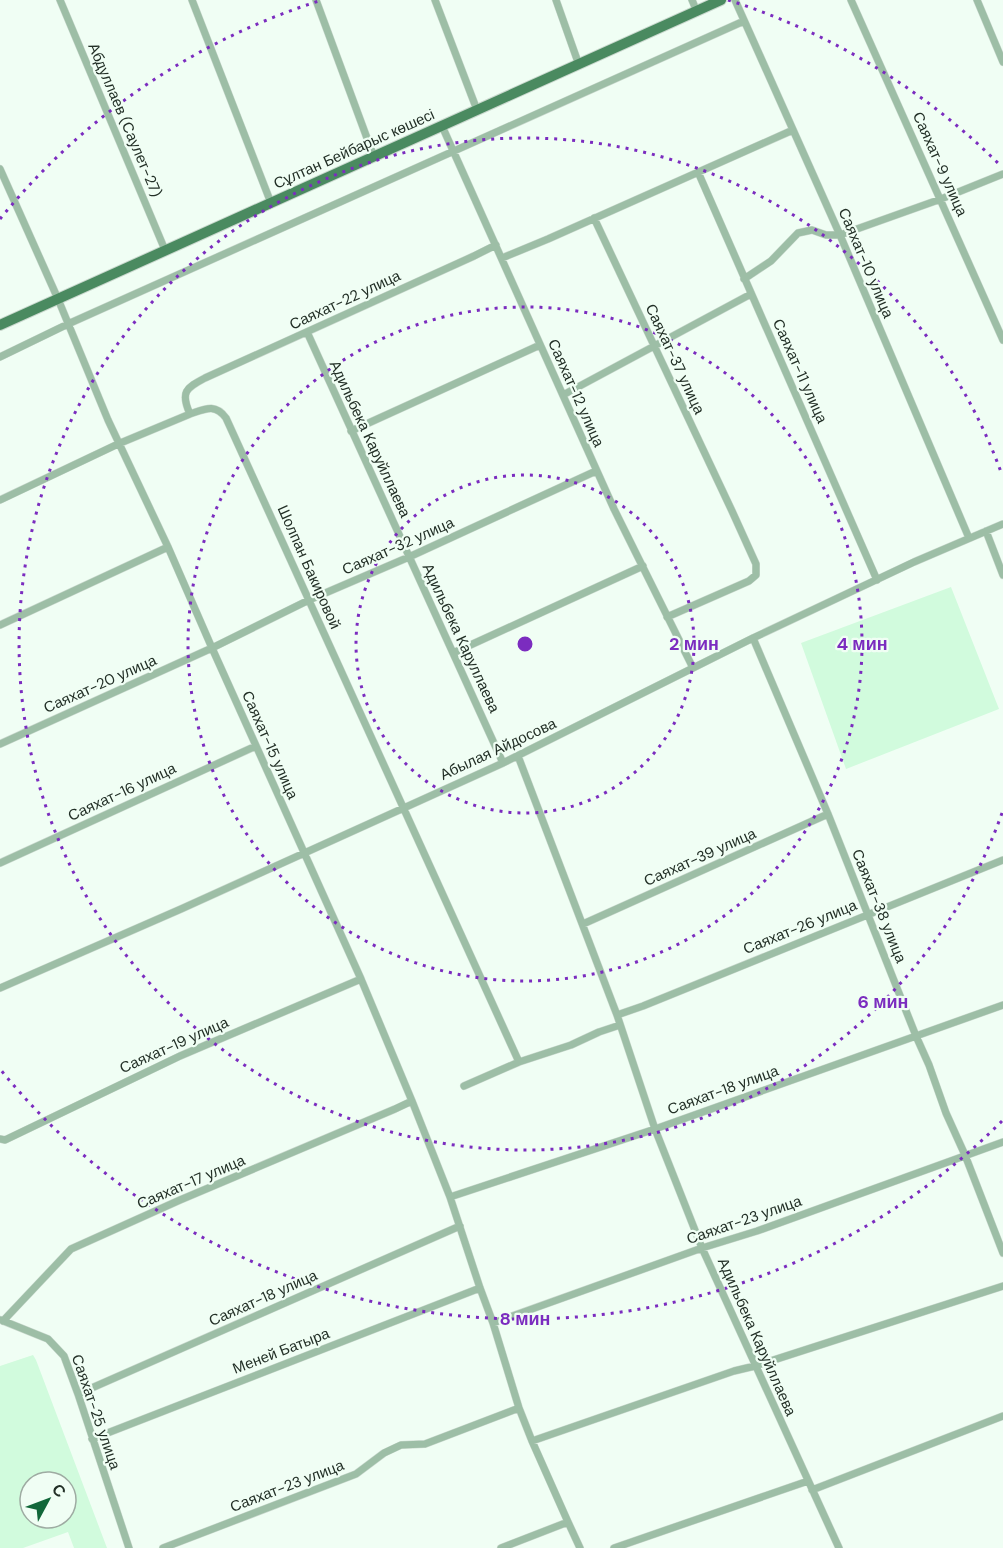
<svg xmlns="http://www.w3.org/2000/svg" width="1003" height="1548" viewBox="0 0 1003 1548" font-family="'DM Sans',sans-serif">
  <style>
    .built { fill: #d1fbdd; fill-rule: evenodd }
    .lines { fill: none; stroke-linecap: round; stroke-linejoin: round }
    .minor-casing { stroke: #cbd9cf; stroke-width: 8 }
    .primary-casing { stroke: #cbd9cf; stroke-width: 12 }
    .minor { stroke: #9dbea6; stroke-width: 7 }
    .primary { stroke: #4a8a60; stroke-width: 10 }
    .ring { fill: none; stroke: #7b2cbf; stroke-width: 3; stroke-dasharray: 3 6 }
    .labels { text-anchor: middle; stroke-width: 4.5; stroke-linejoin: round; paint-order: stroke }
    .street-label { font-size: 15px; fill: #222f26; stroke: #f0fef4 }
    .centre { fill: #7b2cbf; stroke: #f0fef4; stroke-width: 3 }
    .ring-label { font-size: 18px; text-anchor: middle; font-weight: bold; fill: #7b2cbf; stroke: #f0fef4; stroke-width: 4.5; stroke-linejoin: round; paint-order: stroke }
  </style>
  <rect width="100%" height="100%" fill="#f0fef4"/>
  <path class="built" d="M951,587L999,709L846,769L801,643Z
    M33,1355L36,1360L107,1548H74L68,1532L23,1548H0V1366ZM30,1482H66V1518H30Z"/>
  <g class="lines">
    <g class="minor-casing">
      <path id="minor" d="M60,0L165,250
        M192,0L271,203
        M316,0L374,157
        M435,0L477,110
        M556,0L579,65
        M692,0L697,12
        M735,0L840,235L969,538
        M851,0L1003,340
        M977,0L1003,62
        M442,126L614,509L693,668
        M0,169L58,299L108,420L168,547L212,648L361,979L412,1101L450,1197L480,1288L493,1323L519,1408L532,1441L568,1522
        M698,172L877,580
        M594,218L732,511L756,564V575L749,581L667,617
        M496,245L474,256L205,378C186,388 180,392 190,414C205,409 215,403 226,418L519,1062
        M502,258L548,239L793,130
        M744,279L771,261L798,233L812,230L826,235H840L941,199L1003,174
        M307,332L503,763
        M0,357L68,324L744,21
        M563,395L751,294
        M351,431L540,345
        M0,500L118,444L190,414
        M986,531L1003,575
        M0,625L168,547
        M753,638L828,814L916,1036L929,1065L946,1113L965,1155L1003,1253
        M453,653L643,566
        M0,744L212,648L309,600L409,557L596,471
        M518,756L617,1015
        M0,863L256,746
        M583,924L828,814
        M0,988L181,909L503,763L753,638L914,562L1003,524
        M464,1086L519,1062L571,1045L599,1032L620,1025
        M0,1139L5,1140L180,1056L361,979
        M450,1197L655,1129L1003,1005
        M1,1320L48,1339L64,1356L78,1394L129,1548
        M3,1321L71,1249L180,1200L395,1109L412,1101
        M493,1323L702,1248L757,1231L1003,1142
        M78,1394L460,1226
        M92,1439L480,1288
        M532,1441L734,1371L755,1366L1003,1286
        M812,1490L1003,1416
        M163,1548L356,1474L384,1453L401,1445L425,1444L519,1408
        M501,1548L568,1522L580,1548
        M614,1548L808,1481
        M839,1548L702,1248L655,1129L617,1015L643,1006L1003,860"/>
    </g>
    <g class="primary-casing">
      <path id="primary" d="M0,325L721,0"/>
    </g>
    <use href="#minor" class="minor"/>
    <use href="#primary" class="primary"/>
  </g>
  <g class="ring">
    <circle cx="525" cy="644" r="169"/>
    <circle cx="525" cy="644" r="337"/>
    <path d="M1002 813A506 506 0 1 1 1002 475"/>
    <path d="M1002 1121A675 675 0 0 1 0 1069M0 219A675 675 0 0 1 322 0M728 0A675 675 0 0 1 1002 167"/>
  </g>
  <g class="labels">
    <g class="street-label">
      <text transform="translate(125 120) rotate(67)" y="5">Абдуллаев (Саулет-27)</text>
      <text transform="translate(354 149) rotate(-24)" y="5">Сұлтан Бейбарыс көшесі</text>
      <text transform="translate(940 164) rotate(66)" y="5">Саяхат-9 улица</text>
      <text transform="translate(866 263) rotate(67)" y="5">Саяхат-10 улица</text>
      <text transform="translate(345 300) rotate(-25)" y="5">Саяхат-22 улица</text>
      <text transform="translate(675 359) rotate(65)" y="5">Саяхат-37 улица</text>
      <text transform="translate(800 371) rotate(66)" y="5">Саяхат-11 улица</text>
      <text transform="translate(576 393) rotate(66)" y="5">Саяхат-12 улица</text>
      <text transform="translate(370 439) rotate(65)" y="5">Адильбека Каруйллаева</text>
      <text transform="translate(398 546) rotate(-24)" y="5">Саяхат-32 улица</text>
      <text transform="translate(309 567) rotate(66)" y="5">Шолпан Бакировой</text>
      <text transform="translate(461 638) rotate(65)" y="5">Адильбека Каруллаева</text>
      <text transform="translate(100 684) rotate(-24)" y="5">Саяхат-20 улица</text>
      <text transform="translate(270 745) rotate(66)" y="5">Саяхат-15 улица</text>
      <text transform="translate(498 749) rotate(-25)" y="5">Абылая Айдосова</text>
      <text transform="translate(122 792) rotate(-25)" y="5">Саяхат-16 улица</text>
      <text transform="translate(700 857) rotate(-24)" y="5">Саяхат-39 улица</text>
      <text transform="translate(879 906) rotate(68)" y="5">Саяхат-38 улица</text>
      <text transform="translate(800 927) rotate(-22)" y="5">Саяхат-26 улица</text>
      <text transform="translate(174 1045) rotate(-24)" y="5">Саяхат-19 улица</text>
      <text transform="translate(723 1090) rotate(-20)" y="5">Саяхат-18 улица</text>
      <text transform="translate(191 1182) rotate(-23)" y="5">Саяхат-17 улица</text>
      <text transform="translate(744 1220) rotate(-19)" y="5">Саяхат-23 улица</text>
      <text transform="translate(263 1298) rotate(-24)" y="5">Саяхат-18 улица</text>
      <text transform="translate(757 1337) rotate(66)" y="5">Адильбека Каруйллаева</text>
      <text transform="translate(281 1351) rotate(-21)" y="5">Меней Батыра</text>
      <text transform="translate(96 1412) rotate(71)" y="5">Саяхат-25 улица</text>
      <text transform="translate(287 1486) rotate(-21)" y="5">Саяхат-23 улица</text>
    </g>
  </g>
  <circle cx="525" cy="644" r="9" class="centre"/>
  <g class="ring-label">
    <text x="694" y="650">2 мин</text>
    <text x="862" y="650">4 мин</text>
    <text x="883" y="1008">6 мин</text>
    <text x="525" y="1325">8 мин</text>
  </g>
  <g transform="translate(48 1500) rotate(49)"><circle r="28" fill="#f0fef4" stroke="#9eaba2" stroke-width="1.5"/>
  <path d="M0-4.5L10 22L0 15L-10 22Z" fill="#116739"/>
  <text y="-9" font-size="16" font-weight="bold" text-anchor="middle" fill="#222f26">С</text>
  </g>
</svg>
